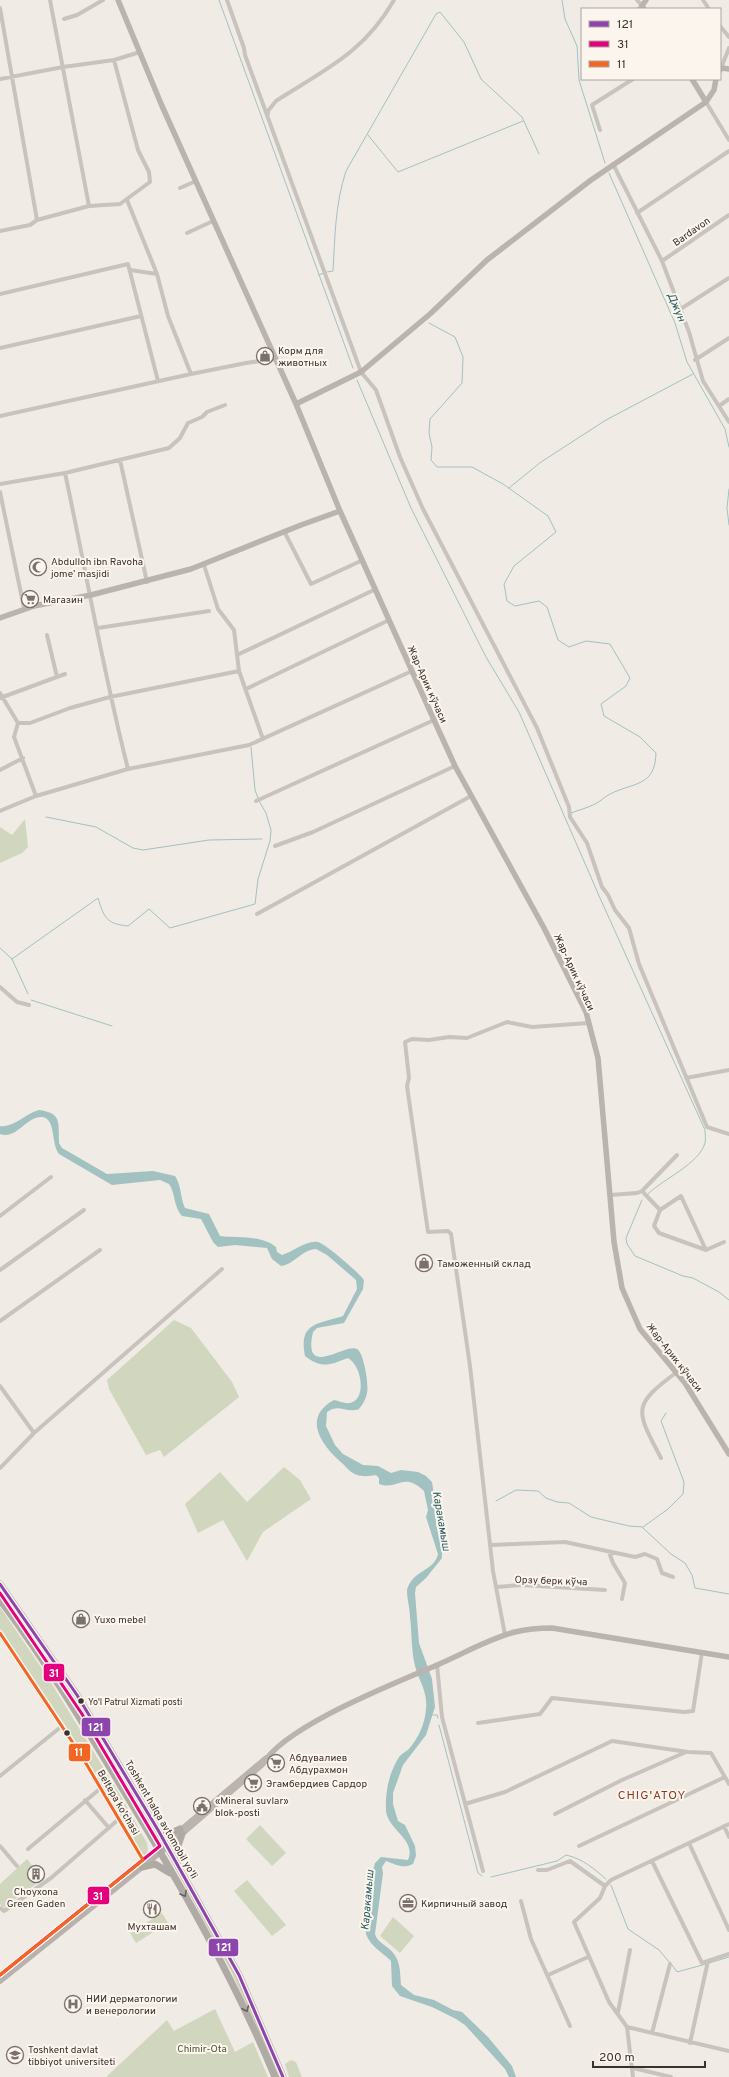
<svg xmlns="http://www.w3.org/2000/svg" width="729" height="2077" viewBox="0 0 729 2077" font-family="Overpass,sans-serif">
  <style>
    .green { fill: #d1d6bf }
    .water { fill: #a1c2c1 }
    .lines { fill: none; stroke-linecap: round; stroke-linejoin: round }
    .stream { stroke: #a1c2c1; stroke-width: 1 }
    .street { stroke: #c9c3be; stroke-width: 4 }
    .secondary { stroke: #bab3ae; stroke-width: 5.5 }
    .primary { stroke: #b8b1ad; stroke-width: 6 }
    .highway { stroke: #afaaa4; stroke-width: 7 }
    .bus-1-casing { stroke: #fbf5ee; stroke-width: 6 }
    .bus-2-casing { stroke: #fbf5ee; stroke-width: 6 }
    .bus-3-casing { stroke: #fbf5ee; stroke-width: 6 }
    .bus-1 { stroke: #8e44ad; stroke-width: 3 }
    .bus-2 { stroke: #e5007d; stroke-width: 3 }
    .bus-3 { stroke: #f26522; stroke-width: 3 }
    .oneway { stroke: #69615b }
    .bus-dot { fill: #3b302b; stroke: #fbf5ee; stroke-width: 1.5 }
    .labels { text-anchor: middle; stroke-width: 4; stroke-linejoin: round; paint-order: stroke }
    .bus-label { font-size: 9px; fill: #3b302b; stroke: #fbf5ee; text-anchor: start }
    .street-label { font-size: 10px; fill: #3b302b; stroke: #fbf5ee }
    .poi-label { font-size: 10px; fill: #3b302b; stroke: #fbf5ee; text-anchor: start }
    .park-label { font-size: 10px; fill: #4a5a2e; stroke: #fbf5ee }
    .water-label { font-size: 11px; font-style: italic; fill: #1f5a5e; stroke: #fbf5ee }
    .quarter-label { font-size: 12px; letter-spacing: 1px; fill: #8c3b22; stroke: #fbf5ee }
    .line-badge { stroke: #fbf5ee; stroke-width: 1.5 }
    .badge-label { font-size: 11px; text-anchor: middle; font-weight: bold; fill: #fff }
  </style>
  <rect width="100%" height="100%" fill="#f0ebe5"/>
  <path class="green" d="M25,819L28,847L22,853L0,863V827L12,835Z
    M174,1320L191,1328L232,1382L239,1397L164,1457L160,1450L146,1455L109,1389L107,1380Z
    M284,1467L300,1480L311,1499L263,1532L247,1561L223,1520L198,1533L185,1504L220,1472L247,1502Z
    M0,1607L47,1676L122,1798L147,1843L148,1851L145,1855L141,1853L69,1731L0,1629Z
    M30,1632C76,1700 119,1770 160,1842L85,1719L28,1633Z
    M260,1825L286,1853L272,1866L246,1839Z
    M27,1859L43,1879L3,1908L0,1904V1884Z
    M170,1862L233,1970L281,2077H278L231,1971Z
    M247,1880L286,1925L272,1936L234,1891Z
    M162,1913L168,1923L136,1943L130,1933Z
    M393,1917L414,1936L400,1953L380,1936Z
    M215,2009L235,2052L253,2042L268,2077H106L167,2020L174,2031Z
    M291,2060L296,2062L302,2077H289L285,2064Z"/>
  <path class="water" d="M39,1110C63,1113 58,1124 59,1143L62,1148L107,1174L153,1171L175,1176C182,1187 180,1198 185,1208L209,1214L220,1236C238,1238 261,1235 276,1247L277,1252L282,1255C293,1252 306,1240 318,1242C326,1244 359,1273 364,1280L363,1289L344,1323L317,1328L313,1332C302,1380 345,1343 357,1349C364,1353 369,1385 367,1393C366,1399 363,1404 359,1409C345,1414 340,1403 327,1412L326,1426L335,1445L343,1454L363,1465L378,1466L391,1473L401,1470L418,1472L426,1476L432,1482L435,1502L436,1525L442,1546V1558L426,1578L416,1587L415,1593L419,1643L432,1679L435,1707L426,1735L403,1765L393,1793V1804L398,1821L405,1825L415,1846L416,1856L413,1864C403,1869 397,1865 386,1861L382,1867L383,1873L375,1934C378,1944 389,1946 394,1954C401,1963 400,1975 401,1985L414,1995L434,2000L453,2010L462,2012L488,2037L512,2066L516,2077H509L505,2069L465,2025L456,2019L432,2007L400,1996L392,1986L391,1961C383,1953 370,1946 366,1934C365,1928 372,1871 375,1863L381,1857L408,1860C417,1839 387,1830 386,1810C385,1792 389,1773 399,1757C401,1754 405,1752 408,1750C418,1739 425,1724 426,1709C428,1692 419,1681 415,1666C411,1650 412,1633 410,1617C410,1608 407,1600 407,1590C413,1569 434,1572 438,1554L426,1517L428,1510L424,1491C403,1471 398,1491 379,1484V1478L376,1475C370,1476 363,1477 357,1475C351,1473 347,1468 343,1464C322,1446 301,1418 334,1400C339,1401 345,1404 350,1403C367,1399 362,1366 348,1358C329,1365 322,1369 305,1356C298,1322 319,1324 343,1316L357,1289L356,1280L327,1255L316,1249C301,1250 295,1264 281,1266L272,1259L267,1248L235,1245L218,1247L213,1242L201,1219L182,1216C173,1206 176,1194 169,1184L160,1180L112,1185L59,1154C51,1144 56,1118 42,1117C26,1116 17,1140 0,1134V1126C14,1128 26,1113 39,1110Z"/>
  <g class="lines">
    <path class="stream" d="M219,0L353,368
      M562,0L565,19L577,46L579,80L605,163
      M368,135L398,172L523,121
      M609,173L675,323L687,362L725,429L729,447
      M327,272L333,271C335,236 335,205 346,171L436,14L440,12L464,42L481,79L522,117L539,154
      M319,275L324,273
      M429,323L455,337L463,357L462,383L430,419L429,433L432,447L431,460L437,467H472L503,484L548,516L556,532L514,566L504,584L507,601L515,606L539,601L547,607L558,640L569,647L586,641L610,644L630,678L626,686L601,704L604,716L640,737L656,753C655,787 634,782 610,794C604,797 600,802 595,804C587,808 579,810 571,813
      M357,380L411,508L486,657L519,712L600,898L705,1130C705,1134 706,1139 705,1143C699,1164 663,1179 648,1194
      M509,488L541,462L606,420L693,374
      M729,489L727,508L729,525
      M251,747L255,790L258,798
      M46,817L96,827L133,848L143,850L209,840L262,839
      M0,948L12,959L28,994
      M12,959L98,898C104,918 107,924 128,926L149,909L170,928L255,904L258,879L270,841L271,830L266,813L259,801
      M31,1000L112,1026
      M642,1200L626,1238L627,1244L635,1256L683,1276L693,1278L719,1292L729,1300
      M496,1501L516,1490L538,1491L546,1498L557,1502L569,1503L591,1517L629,1526L643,1527L668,1509L683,1494L684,1482L661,1421L666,1413
      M643,1528L671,1554L685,1563L692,1575L695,1588L729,1594
      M433,1715H437L438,1718
      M439,1725L478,1873L482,1876
      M491,1877L557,1861L566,1855C583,1859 593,1868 606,1879
      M611,1885L628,1929L659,1950L670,1963
      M709,1963L729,1957
      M672,1965L677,1972L706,1964"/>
    <path class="street" d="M50,0L89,206
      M227,0L244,48L245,55L361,372L376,390L400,457L423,509L537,728L569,807L570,817L587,843L602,887L608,895L615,910L629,928L639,964L707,1127L729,1134
      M637,0L642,6L638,9
      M703,0L709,9
      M0,8L37,220
      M64,19L77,15L103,0
      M720,26L729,37
      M721,68L729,48
      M0,79L63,67L114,60L140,52
      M706,102L729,140
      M268,114V111L276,101C324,70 364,53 394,0
      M600,130L592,105L633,79
      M613,164L662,261L689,332L703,381L729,422
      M180,188L196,181
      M127,200L157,274L168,316L191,374
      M637,213L729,151
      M0,231L30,225L37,220L89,206L120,204L150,182L149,172L138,150L114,60
      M187,233L213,221
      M662,261L729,215
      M130,270L157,274
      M0,294L128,264L158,381
      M679,310L729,278
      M0,348L141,316
      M695,360L729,338
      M719,406L729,399
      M0,416L191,374L246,363L275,359
      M120,460L147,582
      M65,473C86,571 103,671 128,769
      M0,484L65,473L169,448L180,438L188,423L202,417L207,412L225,405
      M0,492L24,608
      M284,531L311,584L363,560
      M204,565L218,609L234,630L239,671L263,739
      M98,628L209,611
      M47,635L57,677
      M237,655L376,589
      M246,689L389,620
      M0,693L18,723H30L70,708L110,697L239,671
      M0,698L65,674
      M18,723L14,737L36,796
      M0,770L23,758
      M256,801L434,720
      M0,811L36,796L128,769L249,745L412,671
      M275,846L313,832L455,766
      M257,914L471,796
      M0,987L17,1002L29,1005
      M686,1078L729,1070
      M642,1191L660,1210L654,1226L659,1233L706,1250L724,1242
      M610,1195L637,1193L642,1191L677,1155
      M660,1210L681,1196L706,1250
      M0,1216L51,1177
      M0,1270L84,1210
      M0,1321L100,1250
      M0,1386L34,1433
      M661,1458C636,1410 631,1406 677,1372
      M0,1468L34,1433L222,1269
      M491,1545L565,1542L635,1557L645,1554L657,1559L662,1573L673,1577
      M609,1552L613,1563L625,1583L622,1599
      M496,1587L522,1585L605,1590
      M505,1635L493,1571L470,1366L451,1234L448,1231L428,1232L407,1086L409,1078L405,1042L412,1039L429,1040L449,1037L467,1038L507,1022L532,1027L589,1023
      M437,1665L442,1717L483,1871
      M478,1723L540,1714L552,1698L684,1712L693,1711L702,1652
      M0,1776L62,1726
      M85,1800L109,1828
      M465,1804L505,1792L612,1741L688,1752L711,1753L729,1784
      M555,1814L622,1780L686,1752
      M724,1826L729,1837
      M689,1843L729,1930
      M0,1846L17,1866
      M579,1846L725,1777
      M28,1849L101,1788
      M652,1861L702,1963L729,1954
      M538,1870H547L570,1861L605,1886
      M521,1901L531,1939L570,2026
      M0,1908L4,1911L51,1878L119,1819
      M548,1975L588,1957
      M618,2012L630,1950
      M627,2027L729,2051
      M652,2033L670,1964
      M690,2043L708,1961
      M633,2068L671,2077
      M633,2077L627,2027L609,2002L574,1922L600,1898L605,1886L611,1880L729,1824"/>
    <path class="secondary" d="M118,0L162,106L296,404L340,511L434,720L455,766L544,928L586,1012L598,1058L614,1242L622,1288L640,1329L685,1383L729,1454
      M644,9L642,6L646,0
      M720,70L721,68L729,69
      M692,79L706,102
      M296,404L361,372L430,314L487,260L591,180L706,102L714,90L716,79
      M0,618L34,606L91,595L191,569L301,525L340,511
      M0,1633L81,1755L143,1860
      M165,1843L266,1758
      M167,1847L263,1764C284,1726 396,1683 437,1665C463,1654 488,1639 515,1632C527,1629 540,1628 552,1628L729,1657"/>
    <path class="primary" d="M0,1975L165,1843
      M0,1981L167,1847"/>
    <path class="highway" d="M0,1584L77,1695L158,1830L239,1975L283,2077
      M0,1600C45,1660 84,1724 122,1788C179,1882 233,1976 275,2077
      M158,1830L171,1833L180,1829
      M177,1863V1849L182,1834
      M142,1867L155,1864L170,1873"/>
    <g class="bus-1-casing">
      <path id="bus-1" d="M0,1584L77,1695L158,1830L239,1975L283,2077"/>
    </g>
    <g class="bus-2-casing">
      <path id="bus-2" d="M0,1593L82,1714L160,1846L0,1975"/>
    </g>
    <g class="bus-3-casing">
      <path id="bus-3" d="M0,1633L81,1755L143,1860L0,1975"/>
    </g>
    <use href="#bus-1" class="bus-1"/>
    <use href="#bus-2" class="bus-2"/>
    <use href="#bus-3" class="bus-3"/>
  </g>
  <defs><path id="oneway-chevron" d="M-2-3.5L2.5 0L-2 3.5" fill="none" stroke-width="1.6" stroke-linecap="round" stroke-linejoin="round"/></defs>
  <g class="oneway">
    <use href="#oneway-chevron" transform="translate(184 1894) rotate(61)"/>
    <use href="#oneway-chevron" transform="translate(246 2009) rotate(65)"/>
  </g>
  <defs>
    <g id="shop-ring" transform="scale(0.9)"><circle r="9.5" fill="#fbf5ee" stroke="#7a716c" stroke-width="1.5"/><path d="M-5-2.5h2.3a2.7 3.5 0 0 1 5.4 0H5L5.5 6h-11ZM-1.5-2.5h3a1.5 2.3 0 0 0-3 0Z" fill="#7a716c"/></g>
    <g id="mosque-ring" transform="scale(0.9)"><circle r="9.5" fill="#fbf5ee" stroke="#7a716c" stroke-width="1.5"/><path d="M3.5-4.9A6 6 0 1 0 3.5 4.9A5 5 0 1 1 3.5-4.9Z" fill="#7a716c"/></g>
    <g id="supermarket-ring" transform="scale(0.9)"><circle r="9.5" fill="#fbf5ee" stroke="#7a716c" stroke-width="1.5"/><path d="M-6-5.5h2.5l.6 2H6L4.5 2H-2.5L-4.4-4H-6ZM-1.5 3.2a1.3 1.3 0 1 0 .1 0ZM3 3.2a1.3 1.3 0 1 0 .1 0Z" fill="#7a716c"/></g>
    <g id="civic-ring" transform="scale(0.9)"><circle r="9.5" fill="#fbf5ee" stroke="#7a716c" stroke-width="1.5"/><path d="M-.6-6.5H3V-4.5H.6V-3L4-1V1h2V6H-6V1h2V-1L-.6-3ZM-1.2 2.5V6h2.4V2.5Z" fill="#7a716c"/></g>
    <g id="building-ring" transform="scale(0.9)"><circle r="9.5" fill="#fbf5ee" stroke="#7a716c" stroke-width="1.5"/><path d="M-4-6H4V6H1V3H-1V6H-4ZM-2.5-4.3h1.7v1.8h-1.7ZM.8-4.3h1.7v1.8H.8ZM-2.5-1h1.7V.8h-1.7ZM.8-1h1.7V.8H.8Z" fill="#7a716c"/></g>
    <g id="office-ring" transform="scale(0.9)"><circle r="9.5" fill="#fbf5ee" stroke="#7a716c" stroke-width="1.5"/><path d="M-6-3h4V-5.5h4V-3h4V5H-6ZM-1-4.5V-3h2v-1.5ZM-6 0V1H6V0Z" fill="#7a716c"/></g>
    <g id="restaurant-ring" transform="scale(0.9)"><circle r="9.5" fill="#fbf5ee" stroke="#7a716c" stroke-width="1.5"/><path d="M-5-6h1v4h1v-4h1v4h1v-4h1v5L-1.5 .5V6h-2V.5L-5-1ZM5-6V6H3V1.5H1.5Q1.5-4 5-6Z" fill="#7a716c"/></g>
    <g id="hospital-ring" transform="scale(0.9)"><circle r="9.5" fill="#fbf5ee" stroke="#7a716c" stroke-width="1.5"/><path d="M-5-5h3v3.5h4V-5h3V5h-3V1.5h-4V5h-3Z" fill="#7a716c"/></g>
    <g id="university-ring" transform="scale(0.9)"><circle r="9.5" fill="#fbf5ee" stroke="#7a716c" stroke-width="1.5"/><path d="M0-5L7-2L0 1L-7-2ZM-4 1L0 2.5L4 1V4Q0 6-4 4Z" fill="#7a716c"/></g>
  </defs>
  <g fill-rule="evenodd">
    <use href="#shop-ring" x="265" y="356"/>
    <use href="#mosque-ring" x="38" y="567"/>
    <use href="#supermarket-ring" x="30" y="599"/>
    <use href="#shop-ring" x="424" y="1263"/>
    <use href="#shop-ring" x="81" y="1619"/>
    <use href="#supermarket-ring" x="276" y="1763"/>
    <use href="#supermarket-ring" x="253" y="1783"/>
    <use href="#civic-ring" x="202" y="1806"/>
    <use href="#building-ring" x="36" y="1874"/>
    <use href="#office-ring" x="408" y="1903"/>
    <use href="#restaurant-ring" x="152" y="1909"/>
    <use href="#hospital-ring" x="73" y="2004"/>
    <use href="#university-ring" x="15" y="2055"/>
  </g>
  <g class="bus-dot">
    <circle cx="81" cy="1701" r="3.5"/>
    <circle cx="67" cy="1733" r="3.5"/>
  </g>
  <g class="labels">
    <g class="bus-label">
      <text x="88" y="1705">Yo'l Patrul Xizmati posti</text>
    </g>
    <g class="street-label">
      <text transform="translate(691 231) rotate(-35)" y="4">Bardavon</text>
      <text transform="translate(428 684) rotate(66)" y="4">Жар-Арик кўчаси</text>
      <text transform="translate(575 972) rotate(65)" y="4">Жар-Арик кўчаси</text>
      <text transform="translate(675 1357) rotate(52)" y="4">Жар-Арик кўчаси</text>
      <text transform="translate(551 1580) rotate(2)" y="4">Орзу берк кўча</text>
      <text transform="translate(119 1802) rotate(60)" y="4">Beltepa ko'chasi</text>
      <text transform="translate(162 1819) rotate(60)" y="4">Toshkent halqa avtomobil yo'li</text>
    </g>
    <g class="poi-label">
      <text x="278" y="354">Корм для<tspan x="278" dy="12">животных</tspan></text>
      <text x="51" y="565">Abdulloh ibn Ravoha<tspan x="51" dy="12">jome’ masjidi</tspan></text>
      <text x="43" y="603">Магазин</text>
      <text x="437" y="1267">Таможенный склад</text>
      <text x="94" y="1623">Yuxo mebel</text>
      <text x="289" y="1761">Абдувалиев<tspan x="289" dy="12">Абдурахмон</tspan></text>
      <text x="266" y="1787">Эгамбердиев Сардор</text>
      <text x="215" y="1804">«Mineral suvlar»<tspan x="215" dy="12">blok-posti</tspan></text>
      <text x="36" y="1895" text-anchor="middle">Choyxona<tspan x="36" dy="12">Green Gaden</tspan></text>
      <text x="421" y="1907">Кирпичный завод</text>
      <text x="152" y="1930" text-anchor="middle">Мухташам</text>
      <text x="86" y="2002">НИИ дерматологии<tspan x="86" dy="12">и венерологии</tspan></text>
      <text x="28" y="2053">Toshkent davlat<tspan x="28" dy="12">tibbiyot universiteti</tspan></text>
    </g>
    <g class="park-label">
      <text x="202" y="2052">Chimir-Ota</text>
    </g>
    <g class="water-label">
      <text transform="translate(677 307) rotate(67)" y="4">Джун</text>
      <text transform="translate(442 1521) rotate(80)" y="4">Каракамыш</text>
      <text transform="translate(367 1900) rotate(-85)" y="4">Каракамыш</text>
    </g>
    <g class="quarter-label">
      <text x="652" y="1799">CHIG'ATOY</text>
    </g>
  </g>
  <g class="line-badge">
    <rect x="43" y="1663" width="22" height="19" rx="4" fill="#e5007d"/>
    <rect x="81" y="1717" width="30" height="20" rx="4" fill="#8e44ad"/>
    <rect x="68" y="1743" width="23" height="19" rx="4" fill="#f26522"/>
    <rect x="87" y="1886" width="23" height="19" rx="4" fill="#e5007d"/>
    <rect x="208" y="1938" width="31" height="19" rx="4" fill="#8e44ad"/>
  </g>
  <g class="badge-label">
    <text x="54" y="1677">31</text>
    <text x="96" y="1731">121</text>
    <text x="79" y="1756">11</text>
    <text x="98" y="1900">31</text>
    <text x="224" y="1951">121</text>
  </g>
  <rect x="581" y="8" width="140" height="72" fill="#fbf5ee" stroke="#aea6a0"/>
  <rect x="589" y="21" width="20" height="6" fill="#8e44ad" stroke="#aea6a0"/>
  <text x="617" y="28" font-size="12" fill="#3b302b">121</text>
  <rect x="589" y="41" width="20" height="6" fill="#e5007d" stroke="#aea6a0"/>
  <text x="617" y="48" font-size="12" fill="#3b302b">31</text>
  <rect x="589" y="61" width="20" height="6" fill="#f26522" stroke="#aea6a0"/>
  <text x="617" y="68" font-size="12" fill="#3b302b">11</text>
  <path d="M593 2061v6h112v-6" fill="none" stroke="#3b302b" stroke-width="2"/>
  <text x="599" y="2061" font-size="12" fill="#3b302b" stroke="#fbf5ee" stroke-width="3" paint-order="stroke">200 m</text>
</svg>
